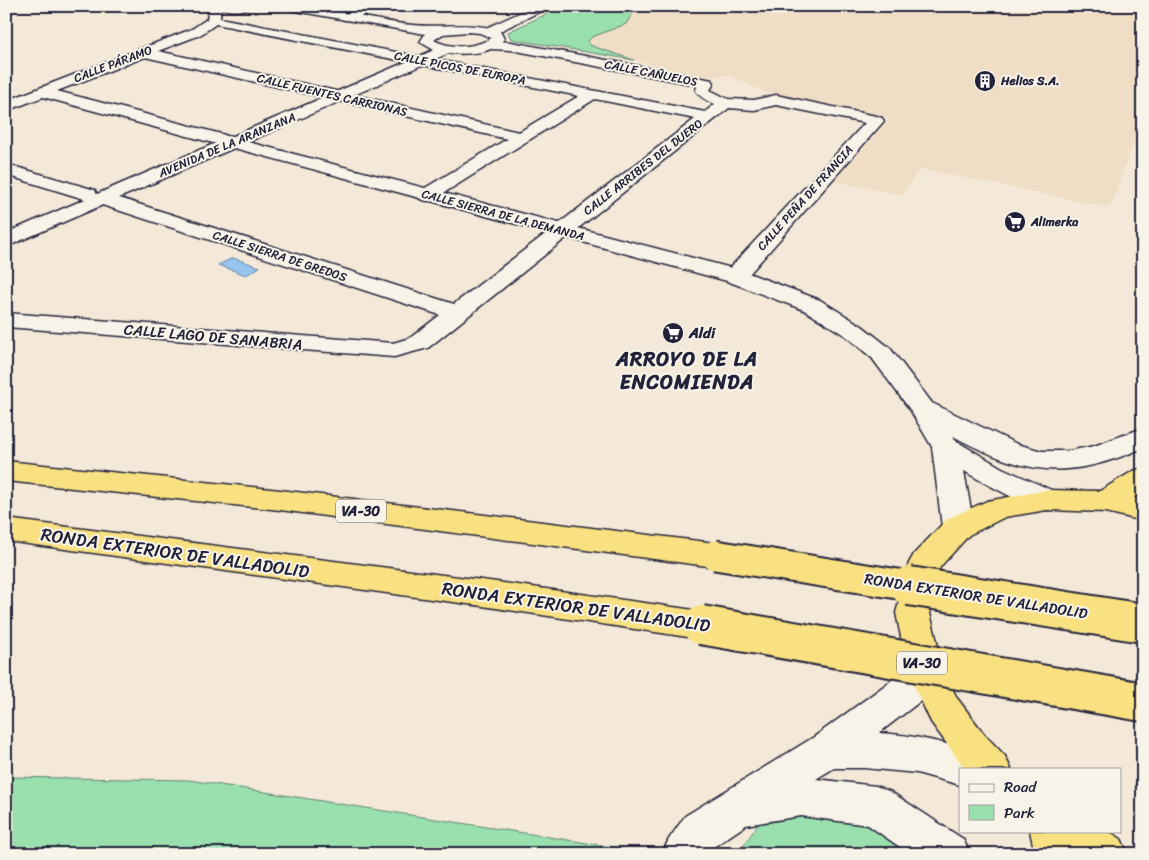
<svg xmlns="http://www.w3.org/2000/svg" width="1149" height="860" viewBox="0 0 1149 860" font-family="Sriracha,sans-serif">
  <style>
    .built { fill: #f0ddc5 }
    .green { fill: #9ae0ae; stroke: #5e8174 }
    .water { fill: #96c5f1; stroke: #6884a8 }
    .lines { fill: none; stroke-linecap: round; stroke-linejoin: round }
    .street-casing { stroke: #22223b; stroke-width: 3 }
    .secondary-casing { stroke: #22223b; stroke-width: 3 }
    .highway-casing { stroke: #22223b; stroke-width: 3 }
    .street { fill: #f7f3e8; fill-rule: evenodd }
    .secondary { fill: #f7f3e8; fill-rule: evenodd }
    .highway { fill: #f9e181; fill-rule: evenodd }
    .highway-bridge-far1-casing { stroke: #22223b; stroke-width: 33; stroke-linecap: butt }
    .highway-bridge-casing { stroke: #22223b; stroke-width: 42; stroke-linecap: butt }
    .highway-bridge-far1 { stroke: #f9e181; stroke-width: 29 }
    .highway-bridge { stroke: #f9e181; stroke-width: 38 }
    .labels { text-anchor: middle; stroke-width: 4; stroke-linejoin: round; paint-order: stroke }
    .far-street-label { font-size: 12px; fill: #22223b; stroke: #f7f3e8 }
    .far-poi-label { font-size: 12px; font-weight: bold; fill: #22223b; stroke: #f7f3e8; text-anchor: start }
    .shield { fill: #f7f3e8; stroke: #62616f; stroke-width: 1 }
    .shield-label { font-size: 14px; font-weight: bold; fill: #22223b }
    .poi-label { font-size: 15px; font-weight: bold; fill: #22223b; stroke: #f7f3e8; text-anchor: start }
    .street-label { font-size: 15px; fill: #22223b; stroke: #f7f3e8 }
    .near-street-label { font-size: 18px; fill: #22223b; stroke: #f7f3e8 }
    .district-label { font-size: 20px; font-weight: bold; letter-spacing: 1px; fill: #22223b; stroke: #f7f3e8 }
  </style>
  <rect width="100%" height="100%" fill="#f4e9d8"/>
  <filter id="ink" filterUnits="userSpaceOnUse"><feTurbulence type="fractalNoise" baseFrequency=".02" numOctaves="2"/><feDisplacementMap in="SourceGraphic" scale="10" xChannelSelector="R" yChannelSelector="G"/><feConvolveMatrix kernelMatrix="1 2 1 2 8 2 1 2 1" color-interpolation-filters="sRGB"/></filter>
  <g filter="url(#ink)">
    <path class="built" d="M637,6H1143V118L1110,208L920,169L902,195L834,181L890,119L778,98L730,76L689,77L605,51L588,43V40L592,37L626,24Z"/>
    <path class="green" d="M564,6H637L626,24L592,37L588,41L590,45L595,47L634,60L511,39L508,32Z
      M6,777L189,780L625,849L622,854H6Z
      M848,812L924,854H738L765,814Z"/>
    <path class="water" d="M233,258L260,267L246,275L218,265Z"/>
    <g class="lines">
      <g class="street-casing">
        <path id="street" d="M209,6H221L220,18L705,112L715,104C707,101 701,98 696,91L697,85L511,50L490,49L483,45L490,41L511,42L707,79L712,80L714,83L710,90L728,99L754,100L776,95L876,116L882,118L884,121L743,281L735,283L727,281L724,276L727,271L865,123L776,105L754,110L729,108L428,348L394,357L6,327V313L393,343L410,338L440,315L96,203L94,198L88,200L81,198L6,175V164L95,190L97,195L103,193L110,195L454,304L695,119L595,99L434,199L427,201L420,199L418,195L420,191L507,139L145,57L57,91L225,135L227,139L225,143H213L43,97L6,111V101L192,29L207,19ZM216,24L579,96L519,132L158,51L200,35Z
          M366,6H384L352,20H344L342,17L344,14Z
          M535,6H551L494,34H486L484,31L486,28Z
          M927,660L940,664L945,675L940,686L879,733C915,735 949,743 982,756L988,769H960V785L917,773L864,768H834L816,779L876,786L891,792L963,839L970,854H910L868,825L801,816L746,825L715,846L710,854H662L669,839L685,816L814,737L914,664Z"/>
      </g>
      <g class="secondary-casing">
        <path id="secondary" d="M219,6H252C245,12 226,12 219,6Z
          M284,6C328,6 370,21 413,25C445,28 470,21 500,31L504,39C493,54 467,55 449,53L248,142L743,271L820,300L862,326L890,348L932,403L1017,444L1042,451H1069L1094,446L1143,428V448C1066,481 1026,475 953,436L956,441L1002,468L1058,493L1062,500L1058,507C1054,508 1050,510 1046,510C1031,509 979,480 964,471L974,527L969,535L958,538L947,535L942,527L932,447L911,411L872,358L846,336L804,310L727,281L234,148L6,247V233L216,143L211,139L213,135L219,134L231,137L434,50L420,42L425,34L290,10ZM468,32L480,33L491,38C476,48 450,49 434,40L443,34Z"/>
      </g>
      <g class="highway-casing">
        <path id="highway" d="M6,461L280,490L715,543L726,547L731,555L726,563L715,567L280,510L6,481Z
          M1143,468V492L1134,498L1143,499V521L1106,512L1047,510L1005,517L969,535L940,567L930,613L945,674L957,698L984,734L1005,756L1011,769H965L931,722L909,675L896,613L909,563L914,554L947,519L987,501L1047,490L1100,491L1133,471Z
          M6,519L482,580L701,611L713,615L718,625L713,635L701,639L482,606L6,541Z
          M1030,831H1108L1121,839L1128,854H1035Z"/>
      </g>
      <use href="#street" class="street"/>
      <use href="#secondary" class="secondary"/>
      <use href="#highway" class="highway"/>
      <g class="highway-bridge-far1-casing">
        <path id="highway-bridge-far1" d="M715,555L917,587"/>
      </g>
      <g class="highway-bridge-casing">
        <path id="highway-bridge" d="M909,586L1143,623
          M701,625L1143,702"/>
      </g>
      <use href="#highway-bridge-far1" class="highway-bridge-far1"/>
      <use href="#highway-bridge" class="highway-bridge"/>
    </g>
  </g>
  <defs>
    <g id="building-disc" transform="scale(1.125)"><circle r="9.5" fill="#22223b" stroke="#f7f3e8"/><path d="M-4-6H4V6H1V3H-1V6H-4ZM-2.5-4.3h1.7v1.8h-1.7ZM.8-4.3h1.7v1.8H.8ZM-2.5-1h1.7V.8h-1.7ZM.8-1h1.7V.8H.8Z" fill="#fff"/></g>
    <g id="supermarket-disc" transform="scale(1.125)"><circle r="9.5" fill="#22223b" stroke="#f7f3e8"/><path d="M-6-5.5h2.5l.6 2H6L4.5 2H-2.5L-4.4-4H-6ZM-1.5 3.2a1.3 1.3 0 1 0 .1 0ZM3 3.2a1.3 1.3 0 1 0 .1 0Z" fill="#fff"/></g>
  </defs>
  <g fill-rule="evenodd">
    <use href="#building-disc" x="985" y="81"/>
    <use href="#supermarket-disc" x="1015" y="222"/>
    <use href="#supermarket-disc" x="673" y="333"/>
  </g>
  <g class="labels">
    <g class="far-street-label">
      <text transform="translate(113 64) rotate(-21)" y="4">CALLE PÁRAMO</text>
      <text transform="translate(460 68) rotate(11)" y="4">CALLE PICOS DE EUROPA</text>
      <text transform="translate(651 73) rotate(11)" y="4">CALLE CAÑUELOS</text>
      <text transform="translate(332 95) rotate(13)" y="4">CALLE FUENTES CARRIONAS</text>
      <text transform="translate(227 145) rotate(-23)" y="4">AVENIDA DE LA ARANZANA</text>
      <text transform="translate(643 167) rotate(-38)" y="4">CALLE ARRIBES DEL DUERO</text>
      <text transform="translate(805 198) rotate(-48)" y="4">CALLE PEÑA DE FRANCIA</text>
      <text transform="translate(503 215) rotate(15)" y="4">CALLE SIERRA DE LA DEMANDA</text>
      <text transform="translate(280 256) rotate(18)" y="4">CALLE SIERRA DE GREDOS</text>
    </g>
    <g class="far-poi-label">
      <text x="1001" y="85">Helios S.A.</text>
      <text x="1031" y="226">Alimerka</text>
    </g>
    <g class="shield">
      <rect x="336" y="499.5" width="50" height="23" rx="4"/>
      <rect x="897" y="651.5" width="50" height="23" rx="4"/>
    </g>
    <g class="shield-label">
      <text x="361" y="516">VA-30</text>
      <text x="922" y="668">VA-30</text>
    </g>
    <g class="poi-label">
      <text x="689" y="338">Aldi</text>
    </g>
    <g class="street-label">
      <text transform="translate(213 337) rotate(5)" y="5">CALLE LAGO DE SANABRIA</text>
      <text transform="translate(976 596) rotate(9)" y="5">RONDA EXTERIOR DE VALLADOLID</text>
    </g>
    <g class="near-street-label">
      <text transform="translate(175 553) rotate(8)" y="6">RONDA EXTERIOR DE VALLADOLID</text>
      <text transform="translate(576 607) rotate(8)" y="6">RONDA EXTERIOR DE VALLADOLID</text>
    </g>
    <g class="district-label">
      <text x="687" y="366">ARROYO DE LA<tspan x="687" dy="23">ENCOMIENDA</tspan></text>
    </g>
  </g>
  <rect width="1149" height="860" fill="none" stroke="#f7f3e8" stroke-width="25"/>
  <rect x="12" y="12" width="1124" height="835" fill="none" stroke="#22223b" stroke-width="2" filter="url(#ink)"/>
  <rect x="959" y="768" width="162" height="65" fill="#f7f3e8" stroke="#a29fa3"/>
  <rect x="969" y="784" width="25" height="8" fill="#f7f3e8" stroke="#a29fa3"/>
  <text x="1004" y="792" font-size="15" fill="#22223b">Road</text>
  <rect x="969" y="805" width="25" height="15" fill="#9ae0ae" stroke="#a29fa3"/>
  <text x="1004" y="818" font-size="15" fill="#22223b">Park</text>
</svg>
